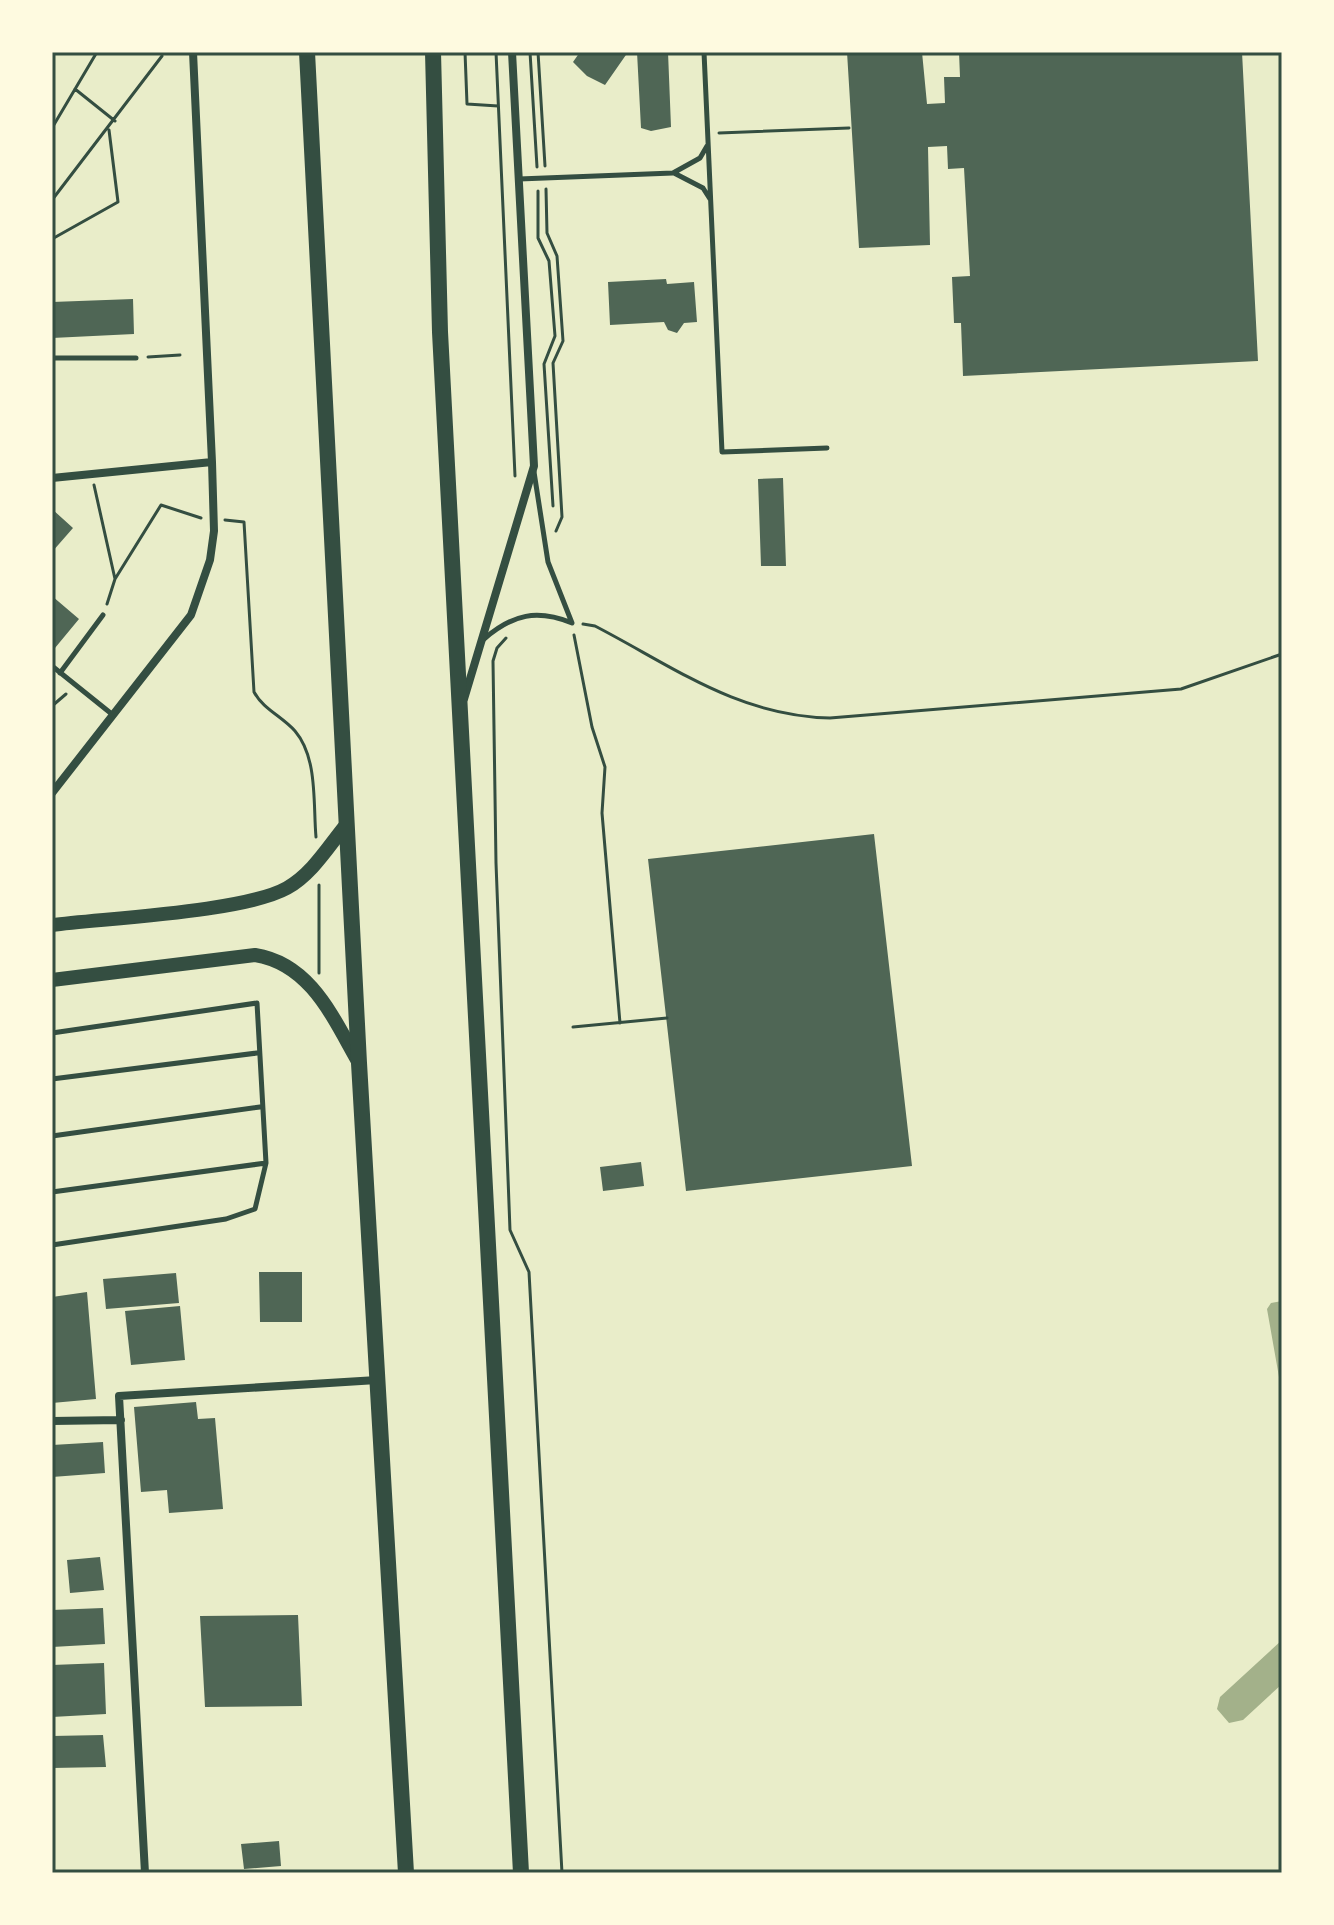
<svg xmlns="http://www.w3.org/2000/svg" width="1334" height="1925" viewBox="0 0 1334 1925" font-family="'Source Serif 4',serif">
  <style>
    .water { fill: #a3b18a }
    .building { fill: #4f6655 }
    .lines { fill: none; stroke-linecap: round; stroke-linejoin: round }
    .path { stroke: #344e41; stroke-width: 3 }
    .service { stroke: #344e41; stroke-width: 5 }
    .minor { stroke: #344e41; stroke-width: 8 }
    .secondary { stroke: #344e41; stroke-width: 14 }
    .trunk { stroke: #344e41; stroke-width: 16 }
    .neatline { fill: none; stroke: #344e41; stroke-width: 3 }
  </style>
  <rect width="100%" height="100%" fill="#e9edc9"/>
  <path class="water" d="M1282,1301V1394L1267,1309L1271,1303Z
    M1282,1640V1684L1243,1720L1229,1723L1217,1709L1220,1697Z"/>
  <path class="building" d="M580,52H628L605,85L587,76L573,62Z
    M637,52H668L671,127L651,131L641,128Z
    M847,52H922L927,104L945,103L944,77H960L959,52H1242L1258,361L963,376L961,323H954L952,277L970,276L964,168L948,169L947,146L928,147L930,245L859,248Z
    M666,279L667,284L694,282L697,322L684,323L677,333L668,330L664,322L610,325L608,282Z
    M133,299L134,334L52,338V302Z
    M783,478L786,566H761L758,479Z
    M52,509L73,528L52,552Z
    M52,596L79,619L55,648L52,646Z
    M874,834L912,1166L686,1191L648,859Z
    M641,1162L644,1186L603,1191L600,1167Z
    M259,1272H302V1322H260Z
    M176,1273L179,1303L106,1309L103,1279Z
    M87,1292L96,1399L52,1403V1297Z
    M180,1306L185,1360L131,1365L125,1311Z
    M196,1402L198,1419L215,1418L223,1509L169,1513L167,1490L141,1492L134,1407Z
    M103,1442L105,1473L52,1477V1445Z
    M100,1557L104,1590L70,1593L67,1560Z
    M103,1608L105,1644L52,1647V1610Z
    M298,1615L302,1706L205,1707L200,1616Z
    M104,1663L106,1714L52,1717V1665Z
    M103,1735L106,1767L52,1768V1736Z
    M279,1841L281,1866L244,1869L241,1844Z"/>
  <g class="lines">
    <path class="path" d="M465,52L467,104L498,106
      M496,52L515,476
      M530,52L537,167
      M538,52L545,166
      M75,89L115,121
      M52,128L97,52
      M719,133L849,128
      M546,189L547,233L557,256L563,341L553,363L562,517L556,531
      M538,191V238L549,261L555,336L544,364L553,506
      M52,200L162,56
      M52,239L118,202L109,130
      M148,357L180,355
      M94,485L115,579
      M225,520L244,522L254,692C263,709 283,717 295,731C318,758 313,804 316,837
      M107,604L115,579L161,505L201,518
      M583,624L595,626C674,667 738,716 830,718L1181,689L1282,654
      M574,635L592,727L605,767L602,813L620,1023
      M506,638L497,648L493,661L496,863L510,1230L529,1272L562,1873
      M52,706L66,694
      M319,885V973
      M573,1027L667,1018"/>
    <path class="service" d="M704,52L722,452L827,448
      M674,173L703,188L710,199
      M519,179L673,173L700,158L707,146
      M52,358H136
      M484,639C513,614 537,609 572,623L548,562L534,472
      M52,666L113,715
      M60,673L103,615
      M52,1033L257,1003L266,1163L255,1209L226,1219L52,1245
      M52,1079L257,1053
      M52,1136L260,1107
      M52,1192L266,1163"/>
    <path class="minor" d="M52,478L212,462
      M464,699L534,466L512,52
      M52,793L191,615L210,560L214,531L212,462L193,52
      M52,1421L121,1420
      M145,1873L119,1396L377,1380"/>
    <path class="secondary" d="M52,925C107,918 244,912 287,888C312,874 328,847 346,825
      M52,980L255,955C311,964 333,1018 359,1063"/>
    <path class="trunk" d="M307,52L359,1063L406,1873
      M433,52L440,332L521,1873"/>
  </g>
  <rect width="1334" height="1925" fill="none" stroke="#fefae0" stroke-width="108"/>
  <rect x="54" y="54" width="1226" height="1817" class="neatline"/>
</svg>
